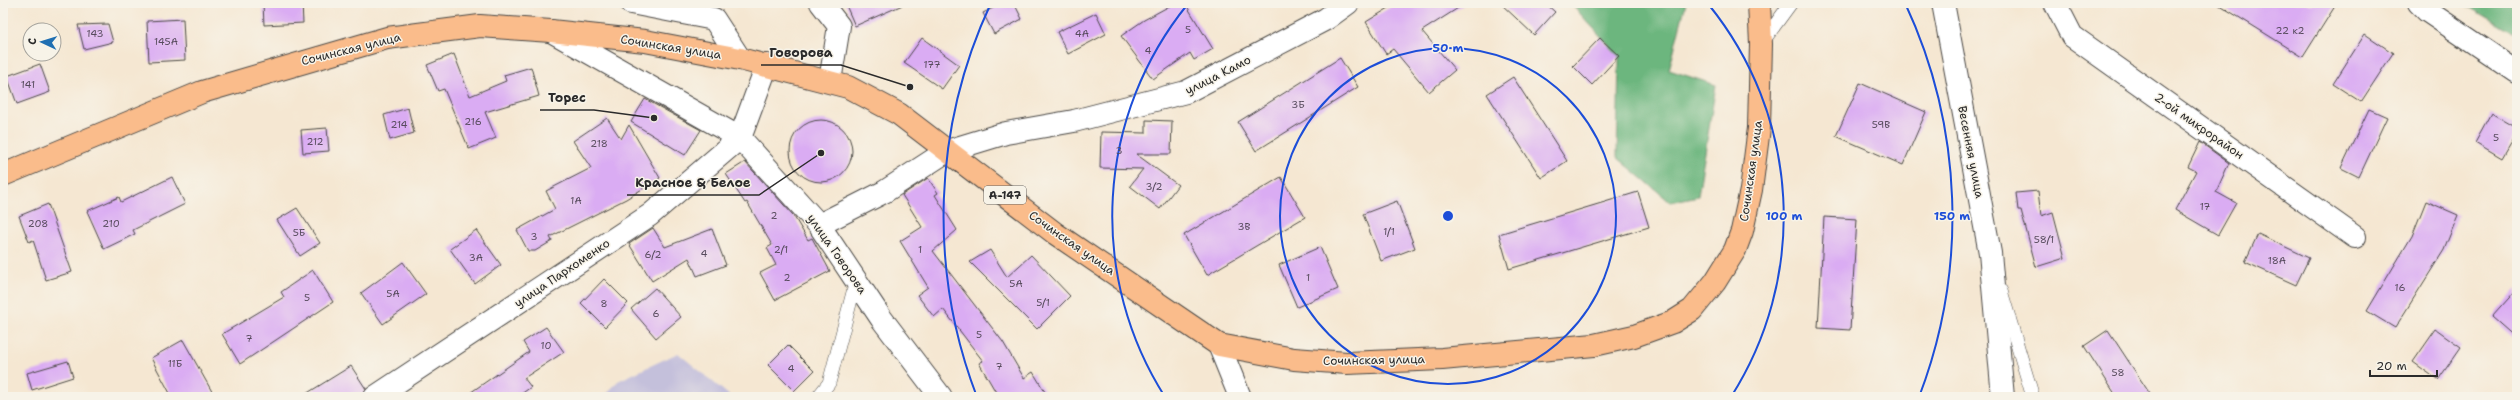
<svg xmlns="http://www.w3.org/2000/svg" width="2520" height="400" viewBox="0 0 2520 400" font-family="'Shantell Sans',sans-serif">
  <style>
    .industrial { fill: #c4c0db }
    .forest { fill: #6cb67e; stroke: #4c7054 }
    .building { fill: #daacf3 }
    .lines { fill: none; stroke-linecap: round; stroke-linejoin: round }
    .service-casing { stroke: #494744; stroke-width: 14 }
    .minor-casing { stroke: #494744; stroke-width: 24 }
    .trunk-casing { stroke: #494744; stroke-width: 24 }
    .service { stroke: #fff; stroke-width: 13 }
    .minor { stroke: #fff; stroke-width: 22 }
    .trunk { stroke: #fabc8b; stroke-width: 22 }
    .ring { fill: none; stroke: #1d4ed8; stroke-width: 2 }
    .labels { text-anchor: middle; stroke-width: 3; stroke-linejoin: round; paint-order: stroke }
    .number-label { font-size: 10px; fill: #574b5d }
    .shield { fill: #f7f3e8; stroke: #686764; stroke-width: 1 }
    .shield-label { font-size: 11px; font-weight: bold; fill: #2b2b2b }
    .street-label { font-size: 12px; fill: #2b2b2b; stroke: #f7f3e8 }
    .centre { fill: #1d4ed8; stroke: #f7f3e8; stroke-width: 2 }
    .ring-label { font-size: 12px; text-anchor: middle; font-weight: bold; fill: #1d4ed8; stroke: #f7f3e8; stroke-width: 3; stroke-linejoin: round; paint-order: stroke }
    .leader { fill: none; stroke: #2b2b2b; stroke-width: 1.5 }
    .callout-dot { fill: #2b2b2b; stroke: #f7f3e8; stroke-width: 1.5 }
    .callout-label { font-size: 13px; text-anchor: middle; font-weight: bold; fill: #2b2b2b; stroke: #f7f3e8; stroke-width: 3; stroke-linejoin: round; paint-order: stroke }
  </style>
  <rect width="100%" height="100%" fill="#f7f3e8"/>
  <filter id="ink" filterUnits="userSpaceOnUse"><feTurbulence type="fractalNoise" baseFrequency=".025" numOctaves="2"/><feDisplacementMap in="SourceGraphic" scale="8" xChannelSelector="R" yChannelSelector="G"/><feConvolveMatrix kernelMatrix="1 2 1 2 8 2 1 2 1" color-interpolation-filters="sRGB"/></filter>
  <filter id="wash" filterUnits="userSpaceOnUse"><feTurbulence type="fractalNoise" baseFrequency=".012" numOctaves="4" result="noise"/><feDisplacementMap in="SourceGraphic" scale="16" xChannelSelector="R" yChannelSelector="G"/><feGaussianBlur stdDeviation="0.9" result="paint"/><feColorMatrix in="noise" values="0 0 0 0 0 0 0 0 0 0 0 0 0 0 0 0 0 1.4 0 .05"/><feComposite in="paint" operator="in"/></filter>
  <g filter="url(#wash)">
    <rect width="100%" height="100%" fill="#f5e7d2"/>
    <path class="industrial" d="M678,353L731,397H604L618,381Z"/>
    <path class="forest" d="M1570,3H1686L1669,70L1716,85L1698,196L1670,202L1617,157L1619,56Z
      M2462,3H2517V35Z"/>
    <g id="blocks">
      <path class="building" d="M263,3H302L303,23L264,25Z
        M845,3H907L855,26Z
        M1003,3H1014L1022,19L994,34L983,13Z
        M1175,3H1185L1213,49L1194,60L1190,53L1153,79L1121,36L1144,20Z
        M1397,3H1466L1422,31L1455,70L1429,92L1393,49L1386,54L1366,22Z
        M1500,3H1545L1555,12L1534,35Z
        M2216,3H2337L2303,57Z
        M1096,13L1106,34L1068,54L1057,32Z
        M183,19L185,60L149,62L147,21Z
        M108,24L113,42L84,49L78,25Z
        M2365,34L2393,53L2361,102L2333,84Z
        M922,38L959,65L942,89L904,63Z
        M1600,38L1619,56L1592,85L1573,66Z
        M454,54L470,96L506,81L504,75L531,67L539,96L485,112L496,138L469,149L444,89L438,91L427,65Z
        M1340,58L1358,87L1256,151L1238,122Z
        M40,64L50,92L17,104L7,76Z
        M1513,77L1567,161L1541,178L1487,94Z
        M1860,83L1926,112L1903,165L1836,136Z
        M645,99L701,130L685,155L631,122Z
        M408,108L414,133L390,140L384,115Z
        M2369,109L2387,117L2359,177L2341,168Z
        M2491,113L2517,128V132L2502,158L2475,142Z
        M607,118L621,139L629,125L660,178L626,199L550,237L552,241L535,251H528L517,230L555,209L546,191L591,168L573,141Z
        M790 151a31 31 0 1 1 62 0a31 31 0 1 1-62 0Z
        M1146,120L1172,121L1171,154H1136L1178,185L1160,209L1130,186L1143,169L1100,168L1101,132L1146,133Z
        M327,128L329,151L303,153L301,130Z
        M2200,142L2229,163L2216,192L2236,203L2218,235L2175,210L2196,171L2188,167Z
        M745,162L793,215L808,240L812,238L830,271L775,300L760,273L776,265L767,248L772,245L747,202L745,203L726,174Z
        M172,177L185,204L133,230L135,234L104,249L87,211L119,197L121,202Z
        M1281,177L1305,217L1207,275L1184,235Z
        M928,178L938,193L935,195L957,230L933,251L1003,342L1024,378L1033,372L1048,397H993L997,394L979,363L983,361L943,309L934,317L917,295L928,287L900,241L922,227L902,195Z
        M2038,191L2041,216L2053,212L2065,258L2036,267L2021,210H2018L2016,193Z
        M1638,192L1649,227L1509,269L1499,234Z
        M1397,201L1415,248L1381,261L1363,214Z
        M2426,201L2458,215L2444,250L2395,328L2367,311L2412,236Z
        M48,204L72,272L46,280L33,240L29,242L19,216Z
        M297,208L320,243L300,256L277,220Z
        M1824,217L1857,219L1850,330L1818,328Z
        M653,228L665,247L712,229L726,265L697,276L689,258L652,281L629,244Z
        M476,230L501,265L475,284L450,249Z
        M2258,234L2309,258L2296,285L2245,262Z
        M1320,247L1338,289L1297,307L1279,265Z
        M990,250L1007,277L1031,255L1070,296L1037,329L970,262Z
        M403,262L426,294L383,324L361,293Z
        M313,270L333,302L240,364L222,334L284,297L281,292Z
        M604,279L628,303L605,327L581,303Z
        M655,288L681,317L656,338L631,309Z
        M2517,289V339L2492,317Z
        M546,327L564,352L524,378L531,387L517,397H464L529,352L523,342Z
        M2436,329L2461,347L2438,380L2413,362Z
        M2108,330L2152,397H2117L2084,346Z
        M183,340L215,397H172L151,358Z
        M788,345L814,371L794,391L768,365Z
        M68,361L73,377L32,390L27,373Z
        M351,366L366,389L363,397H301Z"/>
    </g>
  </g>
  <g filter="url(#ink)">
    <use href="#blocks" fill-opacity="0" stroke="#494744" stroke-width="1"/>
    <g class="lines">
      <g class="service-casing">
        <path id="service" d="M1761,44L1791,3
          M2001,291L2033,397
          M818,397L829,383L856,281"/>
      </g>
      <g class="minor-casing">
        <path id="minor" d="M631,3L714,19L740,59
          M821,3L839,26L830,81
          M1943,3L1990,253L2003,397
          M2055,3L2072,36L2355,237
          M2419,3L2427,11L2517,72
          M551,31L740,138L819,225L881,318L941,397
          M819,225L884,192L947,151L1006,133L1074,121L1186,92L1326,19L1348,3
          M1219,345L1240,397
          M375,397L650,215L740,138L767,65"/>
      </g>
      <g class="trunk-casing">
        <path id="trunk" d="M3,175L202,92L387,38L480,26L551,31L645,41L740,59L848,87L899,114L1056,234L1219,345L1294,359L1347,363L1442,359L1594,345L1634,336L1673,322L1692,310L1715,282L1735,250L1742,231L1751,190L1759,128L1761,44L1759,3"/>
      </g>
      <use href="#service" class="service"/>
      <use href="#minor" class="minor"/>
      <use href="#trunk" class="trunk"/>
    </g>
  </g>
  <g class="ring">
    <circle cx="1448" cy="216" r="168"/>
    <path d="M1165 397A336 336 0 0 1 1187 5M1709 5A336 336 0 0 1 1731 397"/>
    <path d="M977 397A504 504 0 0 1 991 3M1905 3A504 504 0 0 1 1919 397"/>
  </g>
  <g class="labels">
    <g class="number-label">
      <text x="1188" y="33">5</text>
      <text x="2290" y="34">22 к2</text>
      <text x="95" y="37">143</text>
      <text x="1082" y="37">4А</text>
      <text x="166" y="45">145А</text>
      <text x="1148" y="54">4</text>
      <text x="932" y="68">177</text>
      <text x="28" y="88">141</text>
      <text x="1298" y="108">3Б</text>
      <text x="473" y="125">216</text>
      <text x="399" y="128">214</text>
      <text x="1881" y="128">59В</text>
      <text x="2496" y="141">5</text>
      <text x="315" y="145">212</text>
      <text x="599" y="147">218</text>
      <text x="1119" y="154">3</text>
      <text x="1154" y="190">3/2</text>
      <text x="576" y="204">1А</text>
      <text x="2205" y="210">17</text>
      <text x="774" y="219">2</text>
      <text x="38" y="227">208</text>
      <text x="111" y="227">210</text>
      <text x="1244" y="230">3В</text>
      <text x="1389" y="235">1/1</text>
      <text x="299" y="236">5Б</text>
      <text x="534" y="240">3</text>
      <text x="2044" y="243">58/1</text>
      <text x="781" y="253">2/1</text>
      <text x="920" y="253">1</text>
      <text x="704" y="257">4</text>
      <text x="653" y="258">6/2</text>
      <text x="476" y="261">3А</text>
      <text x="2277" y="264">18А</text>
      <text x="787" y="281">2</text>
      <text x="1308" y="281">1</text>
      <text x="1016" y="287">5А</text>
      <text x="2400" y="291">16</text>
      <text x="393" y="297">5А</text>
      <text x="307" y="301">5</text>
      <text x="1043" y="306">5/1</text>
      <text x="604" y="307">8</text>
      <text x="656" y="317">6</text>
      <text x="979" y="338">5</text>
      <text x="249" y="342">7</text>
      <text x="546" y="349">10</text>
      <text x="175" y="367">11Б</text>
      <text x="999" y="370">7</text>
      <text x="791" y="372">4</text>
      <text x="2118" y="376">58</text>
    </g>
    <rect class="shield" x="984" y="186" width="42" height="18" rx="3"/>
    <g class="shield-label">
      <text x="1005" y="199">А-147</text>
    </g>
    <g class="street-label">
      <text transform="translate(671 47) rotate(9)" y="4">Сочинская улица</text>
      <text transform="translate(351 49) rotate(-14)" y="4">Сочинская улица</text>
      <text transform="translate(1218 75) rotate(-27)" y="4">улица Камо</text>
      <text transform="translate(2199 126) rotate(35)" y="4">2-ой микрорайон</text>
      <text transform="translate(1971 152) rotate(79)" y="4">Весенняя улица</text>
      <text transform="translate(1751 171) rotate(-82)" y="4">Сочинская улица</text>
      <text transform="translate(1072 243) rotate(35)" y="4">Сочинская улица</text>
      <text transform="translate(837 254) rotate(55)" y="4">улица Говорова</text>
      <text transform="translate(562 273) rotate(-34)" y="4">улица Пархоменко</text>
      <text transform="translate(1374 360) rotate(-1)" y="4">Сочинская улица</text>
    </g>
  </g>
  <circle cx="1448" cy="216" r="6" class="centre"/>
  <g class="ring-label">
    <text x="1448" y="52">50 m</text>
    <text x="1784" y="220">100 m</text>
    <text x="1952" y="220">150 m</text>
  </g>
  <path class="leader" d="M910 87L841 65H761M654 118L594 110H540M821 153L759 195H627"/>
  <g class="callout-dot">
    <circle cx="910" cy="87" r="4"/>
    <circle cx="654" cy="118" r="4"/>
    <circle cx="821" cy="153" r="4"/>
  </g>
  <g class="callout-label">
    <text x="801" y="57">Говорова</text>
    <text x="567" y="102">Торес</text>
    <text x="693" y="187">Красное &amp; Белое</text>
  </g>
  <rect width="2520" height="400" fill="none" stroke="#f7f3e8" stroke-width="16"/>
  <g transform="translate(42 42) rotate(274)"><circle r="19" fill="#f7f3e8" stroke="#a5a39c"/>
  <path d="M0-3L7 15L0 10L-7 15Z" fill="#1f6fb2"/>
  <text y="-6" font-size="11" font-weight="bold" text-anchor="middle" fill="#2b2b2b">С</text>
  </g>
  <path d="M2370 370v6h67v-6" fill="none" stroke="#2b2b2b" stroke-width="2"/>
  <text x="2376" y="370" font-size="12" fill="#2b2b2b" stroke="#f7f3e8" stroke-width="3" paint-order="stroke">20 m</text>
</svg>
